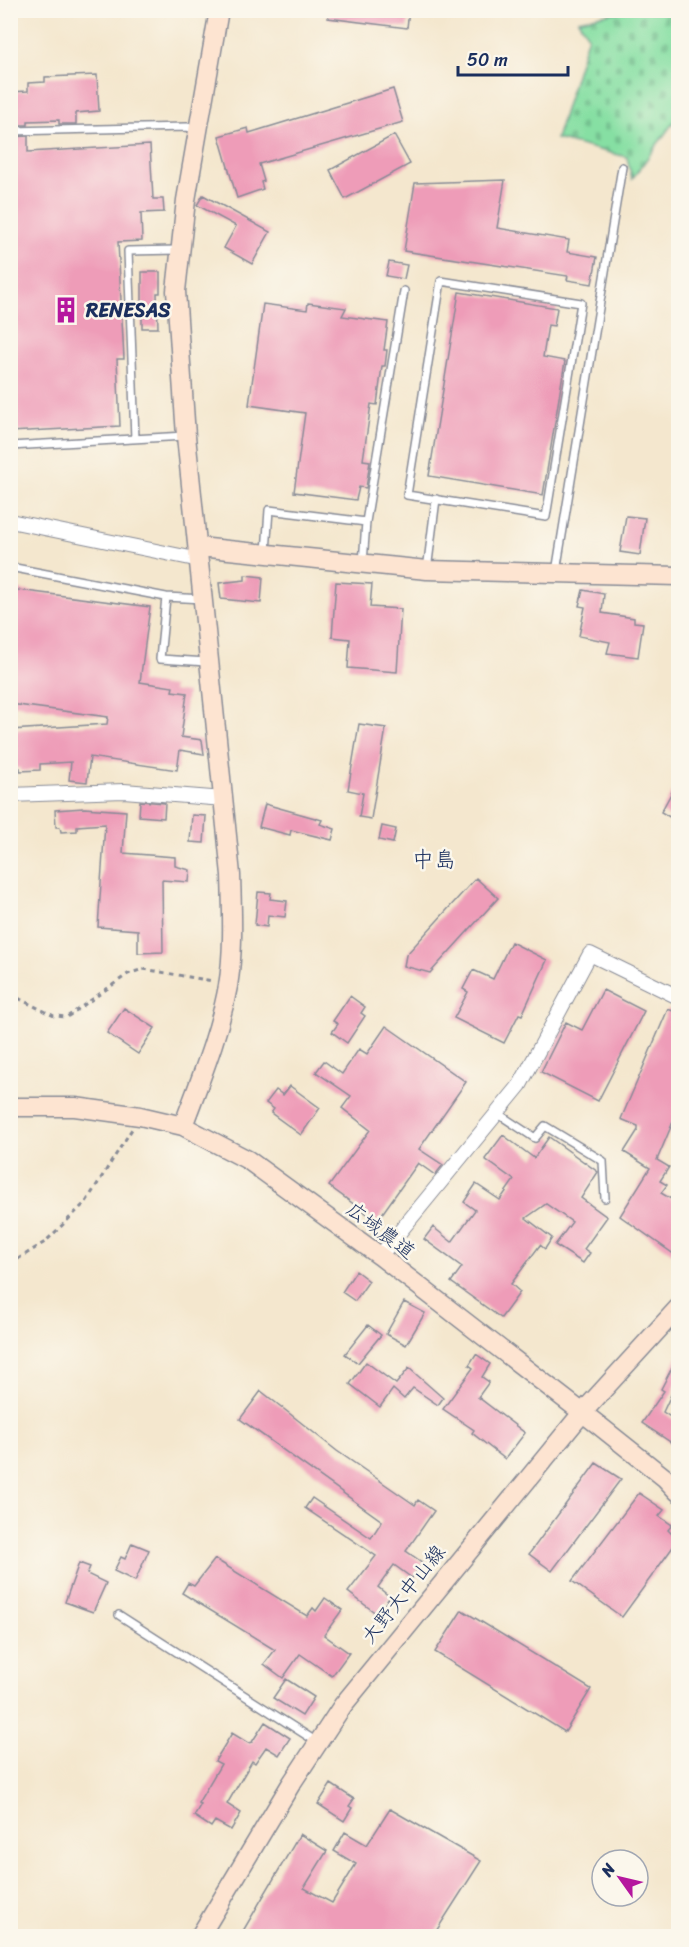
<svg xmlns="http://www.w3.org/2000/svg" width="689" height="1947" viewBox="0 0 689 1947" font-family="Sriracha,'Klee One',sans-serif">
  <style>
    .cemetery { fill: url(#cemetery-stones); stroke: #508780; stroke-width: 1.5 }
    .building { fill: #ee9cb8 }
    .lines { fill: none; stroke-linecap: round; stroke-linejoin: round }
    .lane-casing { stroke: #888b96; stroke-width: 10 }
    .street-casing { stroke: #888b96; stroke-width: 16 }
    .secondary-casing { stroke: #888b96; stroke-width: 21 }
    .path { stroke: #888b96; stroke-width: 3; stroke-dasharray: 4.5 4.5; stroke-linecap: butt }
    .lane { stroke: #fff; stroke-width: 7 }
    .street { stroke: #fff; stroke-width: 14 }
    .secondary { stroke: #fde4d1; stroke-width: 18 }
    .labels { text-anchor: middle; stroke-width: 5; stroke-linejoin: round; paint-order: stroke }
    .poi-label { font-size: 20px; font-weight: bold; fill: #1b2f5e; stroke: #fbf7ec; text-anchor: start }
    .street-label { font-size: 20px; fill: #1b2f5e; stroke: #fbf7ec }
    .quarter-label { font-size: 22px; fill: #1b2f5e; stroke: #fbf7ec }
  </style>
  <defs>
    <pattern id="cemetery-stones" width="16" height="16" patternUnits="userSpaceOnUse" patternTransform="scale(1.5)"><rect width="16" height="16" fill="#86dfa3"/><path d="M2 7V4a2 2 0 0 1 4 0v3zM10 15v-3a2 2 0 0 1 4 0v3z" fill="#73c08f"/></pattern>
  </defs>
  <rect width="100%" height="100%" fill="#fbf7ec"/>
  <filter id="ink" filterUnits="userSpaceOnUse"><feTurbulence type="fractalNoise" baseFrequency=".0167" numOctaves="2"/><feDisplacementMap in="SourceGraphic" scale="12" xChannelSelector="R" yChannelSelector="G"/><feConvolveMatrix kernelMatrix="1 2 1 2 8 2 1 2 1" color-interpolation-filters="sRGB"/></filter>
  <filter id="wash" filterUnits="userSpaceOnUse"><feTurbulence type="fractalNoise" baseFrequency=".008" numOctaves="4" result="noise"/><feDisplacementMap in="SourceGraphic" scale="24" xChannelSelector="R" yChannelSelector="G"/><feGaussianBlur stdDeviation="1.35" result="paint"/><feColorMatrix in="noise" values="0 0 0 0 0 0 0 0 0 0 0 0 0 0 0 0 0 1.4 0 .05"/><feComposite in="paint" operator="in"/></filter>
  <g filter="url(#wash)">
    <rect width="100%" height="100%" fill="#f4e7ce"/>
    <path class="cemetery" d="M627,10L678,11V116L632,179L627,157L556,139L588,36L578,20Z"/>
    <g id="blocks">
      <path class="building" d="M329,10H409L407,28L328,18Z
        M97,75L99,111L76,113V124H59V120L28,121V125H10V92L28,91V83L45,82V77Z
        M393,89L403,122L259,164L264,181L261,182L263,189L237,198L219,136L248,128L249,133Z
        M394,135L410,164L345,199L330,170Z
        M28,136V152L150,145L153,199H163L164,212L141,213L142,241L118,242L124,359H117L120,426L10,432V137Z
        M505,180L497,228L569,240L567,252L597,257L592,284L567,280L568,276L404,251L415,183Z
        M203,195L270,232L252,264L224,248L236,226L197,205Z
        M389,262L407,265L404,279L386,276Z
        M142,272H160V293H157L158,328H142Z
        M459,292L557,308L554,326L548,325L543,357L565,361L543,495L429,476Z
        M308,303L346,308L342,316L388,322L384,350H387L385,366H382L377,405L371,404L363,460L370,461L366,488L359,487L356,500L294,492L305,413L249,405L263,304L307,310Z
        M626,516L645,518L640,555L620,552Z
        M245,575L263,577L261,603L221,599L219,583L245,580Z
        M336,582L372,584L370,607L401,609L397,672L348,668L350,639L332,637Z
        M10,589L150,607L140,682L173,687L172,691L187,693L181,737L202,740L204,754L180,750L177,770L90,757L87,782L69,780L71,762L40,764V770L20,771V768H10V730L107,724L108,717L10,704Z
        M583,590L604,594L602,613L634,618V622L643,623L638,657L607,653L610,642L579,636L585,607L579,606Z
        M359,724L386,728L371,819L359,817L363,793L348,790Z
        M678,781V822L661,812Z
        M140,801L165,803L164,818L139,816Z
        M265,804L322,820L320,824L335,829L332,840L291,830L290,835L259,827Z
        M84,808L126,811L123,853L175,857V866L190,870L189,882L162,880L163,952L138,953V930L98,927L105,824L77,826V831L61,832L60,827H56L55,810Z
        M192,815L206,816L204,843L190,842Z
        M382,826L396,829L393,843L379,840Z
        M476,878L498,898L430,973L404,966L406,955Z
        M258,892L271,893L270,899L287,901L285,917L268,915L267,927L255,925Z
        M511,942L547,960L522,1015L519,1014L504,1043L454,1018L468,992L463,989L473,970L493,979Z
        M603,990L644,1011L598,1101L541,1072L566,1022L582,1030Z
        M350,996L365,1007L361,1013L365,1016L347,1043L332,1032L338,1024L333,1021Z
        M124,1008L155,1028L138,1054L107,1033Z
        M668,1009L678,1013V1110L657,1160L669,1167L660,1181L667,1185L661,1193L678,1203V1257L620,1216L650,1168L624,1152L638,1130V1126L621,1119Z
        M386,1026L466,1082L419,1149L443,1165L435,1175L418,1163L377,1221L329,1186L370,1130L342,1108L351,1096L316,1072L324,1061L342,1074L359,1049L367,1054Z
        M290,1086L320,1108L301,1135L271,1113L274,1109L266,1103L276,1090L283,1095Z
        M503,1135L534,1158L549,1137L598,1172L581,1198L607,1217L584,1249L590,1253L583,1263L555,1245L572,1222L546,1204L526,1218L552,1238L545,1249L540,1245L511,1284L520,1292L501,1318L451,1282L462,1267L424,1239L433,1227L452,1242L475,1210L464,1202L476,1184L500,1200L514,1180L485,1159Z
        M356,1271L369,1281L355,1301L342,1292Z
        M404,1302L425,1313L406,1345L386,1334Z
        M368,1325L381,1335L358,1363L345,1354Z
        M476,1354L490,1364L482,1377L489,1382L478,1397L525,1433L505,1459L472,1433L474,1430L443,1409L473,1368L469,1365Z
        M678,1356V1380L663,1412L678,1422V1447L642,1423L664,1391L661,1389Z
        M366,1362L396,1384L409,1368L443,1398L438,1405L413,1388L404,1399L393,1389L380,1407L350,1384Z
        M261,1391L337,1451L415,1505L418,1500L434,1511L406,1551L423,1563L412,1578L394,1565L378,1587L390,1597L377,1614L348,1592L376,1556L305,1508L312,1498L371,1538L382,1521L240,1419Z
        M596,1463L621,1479L552,1571L529,1554Z
        M639,1493L664,1510L659,1516L672,1525L668,1530L678,1540L622,1617L572,1581Z
        M132,1543L149,1550L135,1581L114,1571L121,1557L125,1559Z
        M215,1559L307,1616L313,1608L316,1611L325,1598L342,1610L324,1635L349,1653L332,1676L300,1654L283,1678L264,1664L275,1650L182,1593L188,1583L194,1586Z
        M79,1563L90,1567L87,1574L106,1583L93,1612L65,1602Z
        M462,1610L591,1689L565,1732L435,1652Z
        M286,1679L314,1697L302,1716L273,1698Z
        M265,1722L290,1738L279,1755L266,1747L255,1763L252,1761L227,1804L241,1813L231,1830L215,1821L211,1827L194,1816L201,1804L198,1803L221,1764L215,1761L232,1733L248,1743L252,1742Z
        M331,1784L354,1799L349,1806L352,1808L344,1821L318,1804Z
        M390,1809L481,1861L433,1936H240L300,1834L327,1851L304,1888L332,1903L356,1864L334,1851L345,1832L367,1845Z"/>
    </g>
  </g>
  <g filter="url(#ink)">
    <use href="#blocks" fill-opacity="0" stroke="#888b96" stroke-width="1.5"/>
    <g class="lines">
      <g class="lane-casing">
        <path id="lane" d="M10,131L187,127L196,129
          M441,281L581,303L546,517L407,495Z
          M135,439L128,251L178,250
          M10,446L185,436
          M366,522L404,291
          M266,552L269,510L366,522L363,563
          M10,567L166,597L160,659L207,662
          M427,570L436,499
          M556,572L622,167
          M166,597L203,599
          M497,1113L535,1138L545,1126L603,1161L605,1198
          M119,1615L317,1742"/>
      </g>
      <g class="street-casing">
        <path id="street" d="M10,521L200,560
          M10,795L124,791L224,799
          M380,1256L520,1085L590,954L678,997"/>
      </g>
      <g class="secondary-casing">
        <path id="secondary" d="M199,547L427,570L678,576
          M10,1107H75L140,1116L183,1126L248,1160L380,1256L601,1427L665,1478L678,1492
          M183,1126C200,1080 219,1035 228,986C234,950 232,912 231,875L186,436L176,291L186,200L219,10
          M200,1936L291,1784L343,1705L582,1413L678,1308"/>
      </g>
      <path class="path" d="M10,994L54,1016L67,1017L128,974L143,969L213,981
        M10,1264L45,1242L86,1202L132,1129"/>
      <use href="#lane" class="lane"/>
      <use href="#street" class="street"/>
      <use href="#secondary" class="secondary"/>
    </g>
  </g>
  <defs>
    <g id="building-bare" transform="scale(2.07)"><path d="M-4-6H4V6H1V3H-1V6H-4ZM-2.5-4.3h1.7v1.8h-1.7ZM.8-4.3h1.7v1.8H.8ZM-2.5-1h1.7V.8h-1.7ZM.8-1h1.7V.8H.8Z" fill="#b5179e" stroke="#fbf7ec" stroke-width="2.5" paint-order="stroke"/></g>
  </defs>
  <g fill-rule="evenodd">
    <use href="#building-bare" x="66" y="310"/>
  </g>
  <g class="labels">
    <g class="poi-label">
      <text x="86" y="317">RENESAS</text>
    </g>
    <g class="street-label">
      <text transform="translate(381 1230) rotate(37)" y="7">広域農道</text>
      <text transform="translate(403 1594) rotate(-51)" y="7">大野大中山線</text>
    </g>
    <g class="quarter-label">
      <text x="434" y="867">中島</text>
    </g>
  </g>
  <rect width="689" height="1947" fill="none" stroke="#fbf7ec" stroke-width="36"/>
  <g transform="translate(620 1878) rotate(304)"><circle r="28" fill="#fbf7ec" stroke="#a1a7b3" stroke-width="1.5"/>
  <path d="M0-4.5L10 22L0 15L-10 22Z" fill="#b5179e"/>
  <text y="-9" font-size="16" font-weight="bold" text-anchor="middle" fill="#1b2f5e">N</text>
  </g>
  <path d="M458 66v9h110v-9" fill="none" stroke="#1b2f5e" stroke-width="3"/>
  <text x="467" y="66" font-size="18" fill="#1b2f5e" stroke="#fbf7ec" stroke-width="4.5" paint-order="stroke">50 m</text>
</svg>
